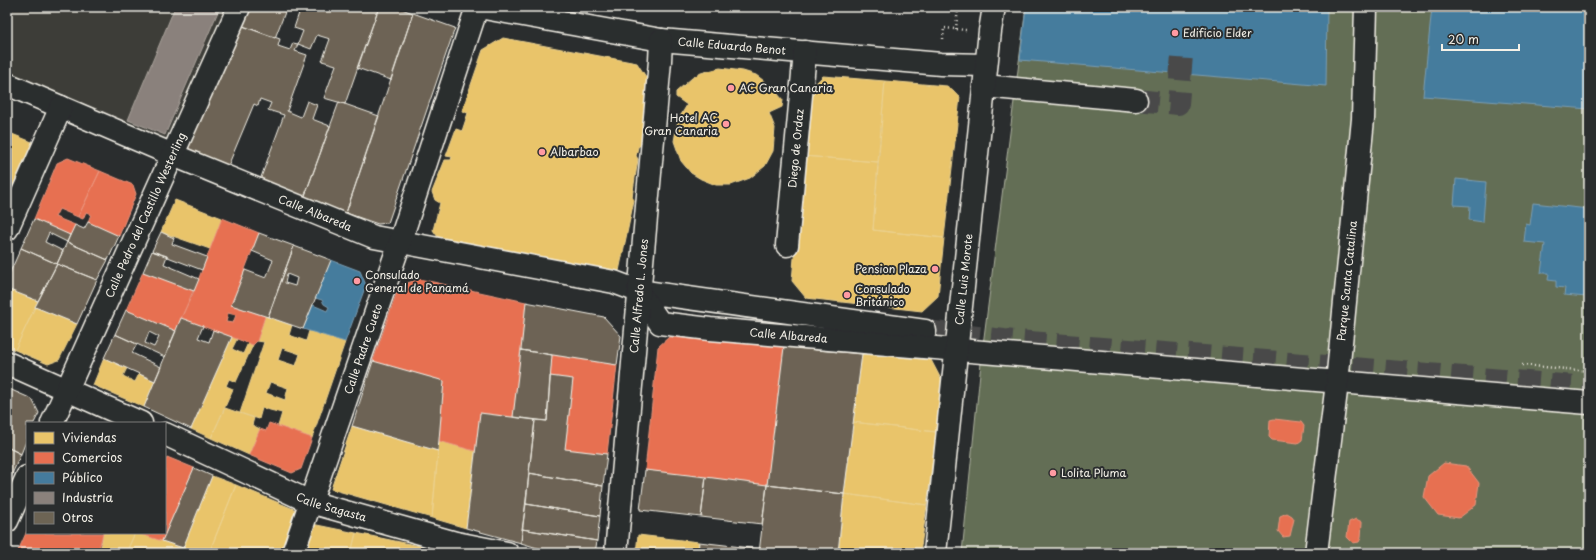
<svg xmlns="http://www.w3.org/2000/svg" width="1596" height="560" viewBox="0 0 1596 560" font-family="'Playpen Sans',sans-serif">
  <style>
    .built { fill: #3e3e39 }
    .green { fill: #646e55; stroke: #acb09e }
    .homes { fill: #e9c46a; stroke: #ecd290; fill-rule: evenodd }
    .shops { fill: #e76f51; stroke: #eb967e; fill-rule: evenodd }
    .public { fill: #457b9d; stroke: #7a9eb4 }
    .industry { fill: #8a817c; stroke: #aaa39c }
    .building { fill: #6d6454; stroke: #f4f1e8; fill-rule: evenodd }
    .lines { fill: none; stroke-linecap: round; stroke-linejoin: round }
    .minor-tunnel { stroke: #484a4a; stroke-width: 22; stroke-dasharray: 22 11; stroke-linecap: butt }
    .minor-casing { stroke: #f4f1e8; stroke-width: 25 }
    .path { stroke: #f4f1e8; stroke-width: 2.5; stroke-dasharray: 1 3; stroke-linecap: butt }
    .minor { stroke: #2a2d2e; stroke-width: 22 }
    .poi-dot { fill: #ff9aa2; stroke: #2a2d2e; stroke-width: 1.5 }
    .labels { text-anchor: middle; stroke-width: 4; stroke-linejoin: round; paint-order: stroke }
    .poi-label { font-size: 11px; fill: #f4f1e8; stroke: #2a2d2e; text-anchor: start }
    .street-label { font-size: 11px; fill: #f4f1e8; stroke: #2a2d2e }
  </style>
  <rect width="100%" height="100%" fill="#2a2d2e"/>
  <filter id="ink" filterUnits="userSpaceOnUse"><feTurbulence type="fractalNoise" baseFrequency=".025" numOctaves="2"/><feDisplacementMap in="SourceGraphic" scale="8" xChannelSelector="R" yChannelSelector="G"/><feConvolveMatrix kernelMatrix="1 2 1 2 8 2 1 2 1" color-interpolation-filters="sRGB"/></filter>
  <g filter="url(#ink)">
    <path class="built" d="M7,7H231L172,141L7,74Z"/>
    <path class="green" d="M1026,7H1589V553H962L982,353Z"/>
    <path class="homes" d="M503,38L637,63L648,80L642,144L638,147L636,156L638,159L632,197L634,200L619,271L614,273L438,237L433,230L440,203L435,200L432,192L445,160H451L452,157L446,156L456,129L462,131L468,113L462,111L483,50Z
      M720,68L743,71L756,75L771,86L783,100L782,107L769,113L775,128L773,151L765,166L750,178L731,185H716L701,179L691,173L681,161L674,141L678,120L687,105L676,97V92L692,78L701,73Z
      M823,76L885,81L878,162L803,156L810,89Z
      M885,81L947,86L960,97L944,238L873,230Z
      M7,132L32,142L7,198Z
      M803,156L878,162L873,230L944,238L938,296L922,311L806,298L792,281Z
      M175,200L222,218L210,249L161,232Z
      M7,289L38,301L15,350L7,346Z
      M35,307L77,324L59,360L48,364L15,350Z
      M265,316L292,325L289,335L306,341L309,331L345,342L312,438L278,426L282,413L262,408L259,419L240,413L264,342L257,341ZM282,348L300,354L296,366L278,360ZM270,382L288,388L285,400L266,393Z
      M232,337L237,339L232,349L243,354L248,343L253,345L236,382L229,379L226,386L233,389L211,438L191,429Z
      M862,354L931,360L942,381L936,432L853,422Z
      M104,358L127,368L123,376L135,382L139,374L155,381L144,407L93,385Z
      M225,408L254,418L252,425L260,429L249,455L211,438Z
      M853,422L936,432L927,505L844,494Z
      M352,426L438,451L432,518L331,489Z
      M439,441L475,451L466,528L432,518Z
      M212,476L236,485L209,553H199L183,548Z
      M236,485L296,510L280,553H209Z
      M844,494L927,505L920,553H838Z
      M312,524L356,533L351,553H303Z
      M103,533H135L126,553H100Z
      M135,533H137L199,553H126Z
      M356,533L444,551V553H351Z
      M638,535L699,542L698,553H636Z"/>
    <path class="shops" d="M68,158L100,171L78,217L59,209L55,217L75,225L70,235L34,219L57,163Z
      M100,171L133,185L136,194L119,236L88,222L91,214L86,212L83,219L78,217Z
      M222,218L259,233L231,305L265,316L257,341L253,345L181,318L194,291ZM228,313L236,315L233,323L226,322Z
      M143,272L193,291L176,331L126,310Z
      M419,279L526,302L513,417L480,413L475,451L439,441L444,381L373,361L399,286Z
      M669,337L784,347L767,485L645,470L658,347Z
      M552,355L617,365L607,454L565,449L573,379L550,376Z
      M1274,419L1301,422L1304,426L1302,440L1298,443L1272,440L1269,437L1270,420Z
      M269,423L312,438L301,469L292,473L249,455L260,429L266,431Z
      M167,457L194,468L162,541L137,533H165V462Z
      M1444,463L1466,466L1479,483L1476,505L1459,518L1438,515L1424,497L1428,476Z
      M1287,513L1292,516L1294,519L1290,536L1283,537L1278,531L1280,516Z
      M1356,519L1362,522L1361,538L1359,542L1353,543L1347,537L1349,522Z
      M27,531V533H103L98,553H17Z"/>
    <path class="public" d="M1026,7H1327L1326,86L1020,60Z
      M1432,7H1589V109L1423,96Z
      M1456,179L1486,182L1483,222L1469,220L1470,206L1454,205Z
      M1533,203L1589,209L1587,297L1564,295L1565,288L1556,287V281L1548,280L1549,273H1541L1545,244L1524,242L1526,224L1530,225Z
      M331,260L360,271L366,285L345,342L303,329L313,305L327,311L329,307L324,304L322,300L315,298Z"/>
    <path class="industry" d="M175,7H220L165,135L128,120Z"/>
    <path class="building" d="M248,7H287L275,38L240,25Z
      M301,7H379L345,104L324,98L336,65L322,61L330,39L317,35L311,49L298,44L303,31L294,28Z
      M379,7H396L413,13L391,80L357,68Z
      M413,13L455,28L388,223L378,224L346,213Z
      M240,25L280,39L278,46L290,50L293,43L298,44L295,51L307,55L287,111L301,117L307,101L317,105L312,119L330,126L304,198L260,180L284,115L268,110L271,103L260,99L258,106L254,104L228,166L187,148Z
      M339,102L379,116L346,213L304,198Z
      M34,219L70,235L67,242L49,233L45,242L63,251L57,264L21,248Z
      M88,222L119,236L108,260L67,242L75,225L84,229Z
      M161,232L174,238L172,244L207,257L202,270L152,251Z
      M259,233L294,246L268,317L231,305L245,270L266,278L273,260L252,251Z
      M67,242L108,260L97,280L57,264Z
      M294,246L331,260L303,329L268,317ZM287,274L297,278L295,286L285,283Z
      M21,248L57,264L38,301L7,289V279Z
      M152,251L167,256L164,264L199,279L194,291L143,272Z
      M57,264L97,280L77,324L35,307Z
      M526,302L604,317L621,336L617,365L521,350Z
      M126,310L176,331L165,357L115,334ZM149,332L159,337L154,347L145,343Z
      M181,318L203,326L198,338L209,342L213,330L232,337L191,429L144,407Z
      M115,334L137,344L132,353L161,367L155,381L104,358Z
      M784,347L862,354L844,494L767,485Z
      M521,350L552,355L547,421L513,417Z
      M373,361L444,381L438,451L352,426Z
      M550,376L573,379L565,449L607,454L603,486L529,473L535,420L547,421Z
      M7,388L32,399L39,413L34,423H27V439L21,454L7,447Z
      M480,413L535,420L521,543L466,528Z
      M7,447L21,454L7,485Z
      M194,468L212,476L183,548L162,541Z
      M645,470L706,477L701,517L640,510Z
      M529,473L603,486L600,516L526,504Z
      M706,477L767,485L762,524L701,517Z
      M767,485L844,494L838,553H759Z
      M526,504L600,516L597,541L522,529Z
      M522,529L597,541L595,553H554L521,543Z
      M699,542L759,549V553H698Z"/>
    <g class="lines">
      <path class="minor-tunnel" d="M1136,100L1178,104L1182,55
        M925,331L1004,340L1589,387"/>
      <g class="minor-casing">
        <g id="minor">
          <path id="s1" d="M479,7L661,40L941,64L986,65"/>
          <path id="s2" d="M7,84L173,155L374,237L614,282L638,291L925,331"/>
          <path d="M984,86L1136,100"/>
          <path d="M7,229L61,107"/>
          <path id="s3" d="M787,245L805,52"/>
          <path id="s4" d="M638,291L660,323L710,329L1589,403"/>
          <path d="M7,363L141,423"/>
          <path id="s5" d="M52,423L239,7"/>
          <path id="s6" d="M165,434L310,502L456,543L507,553"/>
          <path d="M7,521L27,477"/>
          <path id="s7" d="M293,553L400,242L477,7"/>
          <path id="s8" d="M616,553L660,61L661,40"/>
          <path id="s9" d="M935,553L990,31L994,7"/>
          <path id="s10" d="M1316,553L1337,383L1363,119L1366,7"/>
        </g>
      </g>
      <path class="path" d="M956,29L958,7
        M943,39L944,28L966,30
        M1522,365L1589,371"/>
      <use href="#minor" class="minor"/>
    </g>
  </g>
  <g class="poi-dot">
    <circle cx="1175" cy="33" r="4"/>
    <circle cx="731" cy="88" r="4"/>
    <circle cx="726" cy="124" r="4"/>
    <circle cx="542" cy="152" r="4"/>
    <circle cx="935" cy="269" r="4"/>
    <circle cx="357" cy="281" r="4"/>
    <circle cx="847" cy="295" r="4"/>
    <circle cx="1053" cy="473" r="4"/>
  </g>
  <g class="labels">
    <g class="poi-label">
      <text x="1183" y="37">Edificio Elder</text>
      <text x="739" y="92">AC Gran Canaria</text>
      <text x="718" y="122" text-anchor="end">Hotel AC<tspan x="718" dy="13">Gran Canaria</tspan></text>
      <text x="550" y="156">Albarbao</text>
      <text x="927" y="273" text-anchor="end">Pension Plaza</text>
      <text x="365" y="279">Consulado<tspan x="365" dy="13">General de Panamá</tspan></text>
      <text x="855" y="293">Consulado<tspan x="855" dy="13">Británico</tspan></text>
      <text x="1061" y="477">Lolita Pluma</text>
    </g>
    <g class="street-label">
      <text dy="4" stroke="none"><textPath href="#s1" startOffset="256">Calle Eduardo Benot</textPath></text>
      <text dy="4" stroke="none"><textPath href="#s3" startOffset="97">Diego de Ordaz</textPath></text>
      <text dy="4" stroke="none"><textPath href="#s2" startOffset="334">Calle Albareda</textPath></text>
      <text dy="4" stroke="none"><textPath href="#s5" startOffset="228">Calle Pedro del Castillo Westerling</textPath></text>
      <text dy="4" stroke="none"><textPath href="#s9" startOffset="275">Calle Luis Morote</textPath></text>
      <text dy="4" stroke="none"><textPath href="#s10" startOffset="274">Parque Santa Catalina</textPath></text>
      <text dy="4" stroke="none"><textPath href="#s8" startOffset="258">Calle Alfredo L. Jones</textPath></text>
      <text dy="4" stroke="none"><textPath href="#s4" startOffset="168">Calle Albareda</textPath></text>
      <text dy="4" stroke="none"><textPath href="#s7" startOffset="216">Calle Padre Cueto</textPath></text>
      <text dy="4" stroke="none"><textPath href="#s6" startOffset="182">Calle Sagasta</textPath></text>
    </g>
  </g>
  <rect width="1596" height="560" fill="none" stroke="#2a2d2e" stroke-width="24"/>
  <rect x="12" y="12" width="1572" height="536" fill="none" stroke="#f4f1e8" stroke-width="1.5" filter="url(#ink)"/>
  <rect x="26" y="422" width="140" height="112" fill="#2a2d2e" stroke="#7b7b78"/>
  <rect x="34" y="432" width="20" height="12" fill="#e9c46a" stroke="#7b7b78"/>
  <text x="62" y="442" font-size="12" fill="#f4f1e8">Viviendas</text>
  <rect x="34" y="452" width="20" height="12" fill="#e76f51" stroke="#7b7b78"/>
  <text x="62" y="462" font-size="12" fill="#f4f1e8">Comercios</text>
  <rect x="34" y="472" width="20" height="12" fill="#457b9d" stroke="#7b7b78"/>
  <text x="62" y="482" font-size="12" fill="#f4f1e8">Público</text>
  <rect x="34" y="492" width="20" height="12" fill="#8a817c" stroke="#7b7b78"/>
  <text x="62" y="502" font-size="12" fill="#f4f1e8">Industria</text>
  <rect x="34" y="512" width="20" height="12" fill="#6d6454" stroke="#7b7b78"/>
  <text x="62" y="522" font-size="12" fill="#f4f1e8">Otros</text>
  <path d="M1442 44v6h77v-6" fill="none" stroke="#f4f1e8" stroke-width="2"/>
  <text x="1448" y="44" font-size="12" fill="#f4f1e8" stroke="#2a2d2e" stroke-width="3" paint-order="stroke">20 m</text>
</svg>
